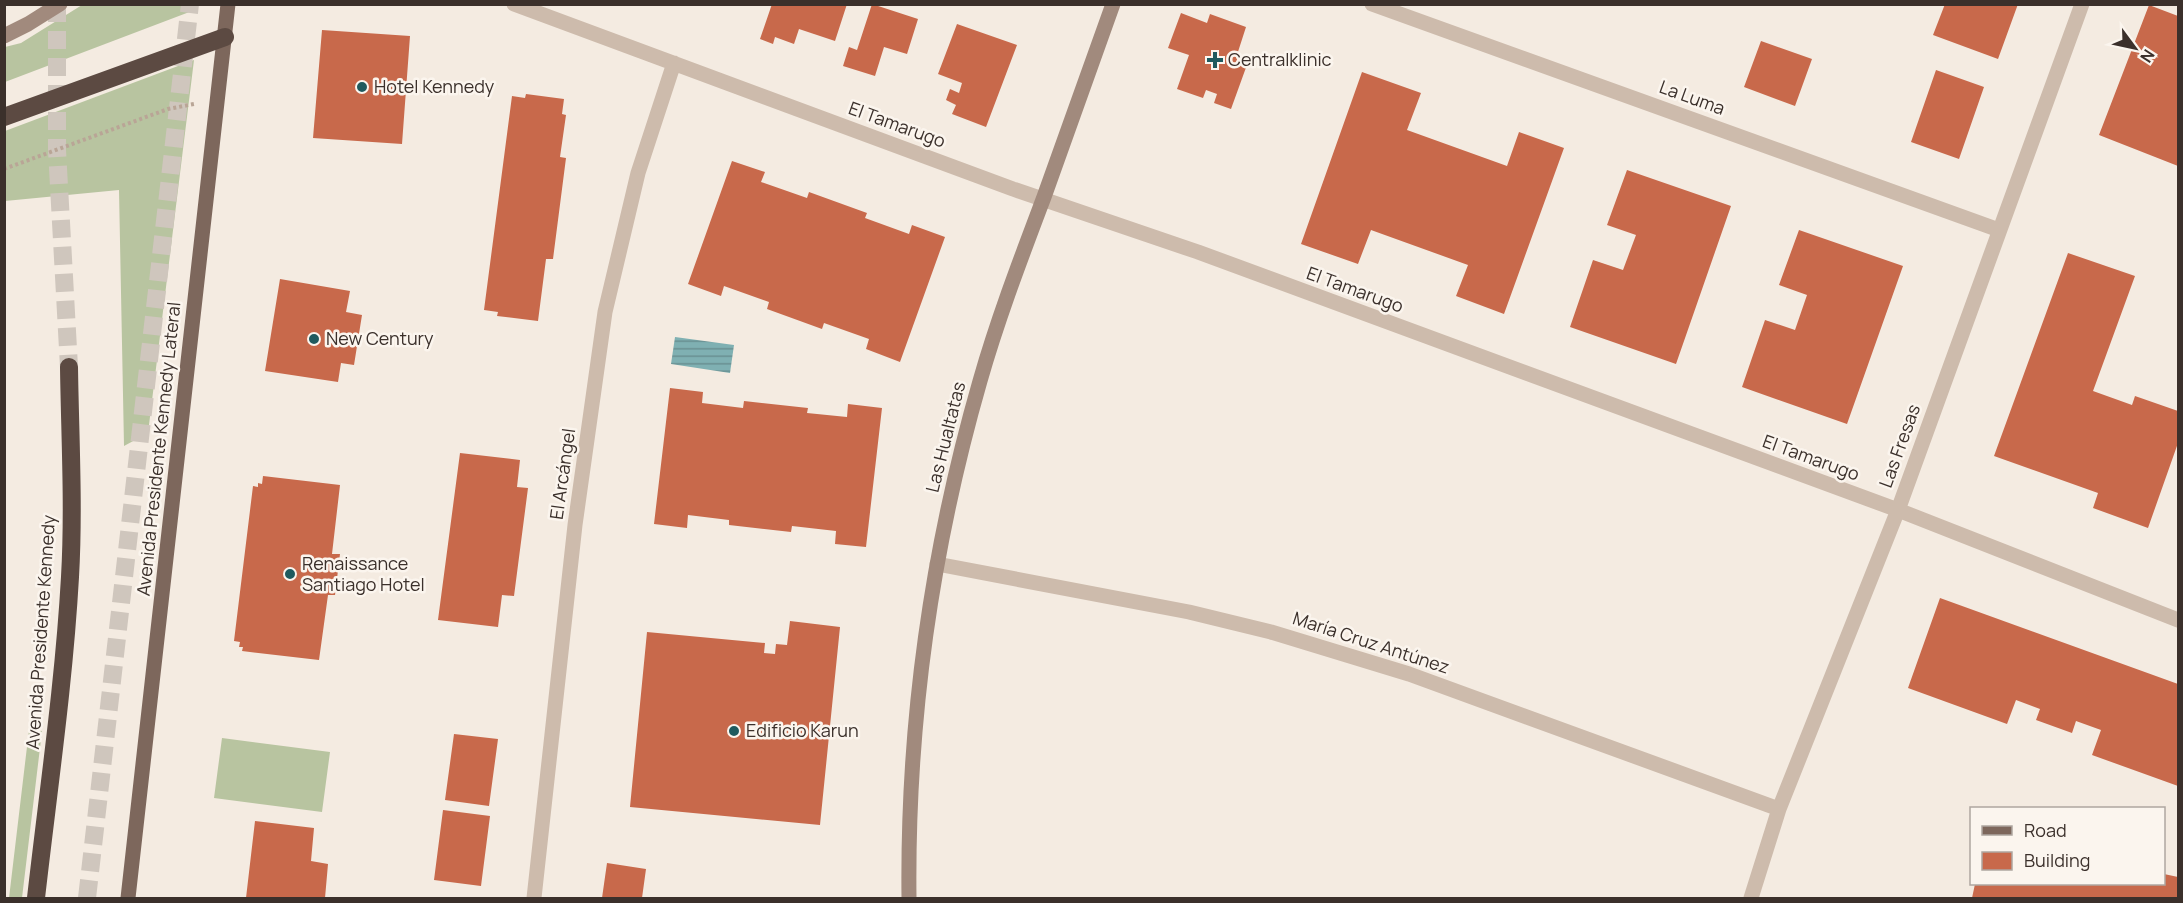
<svg xmlns="http://www.w3.org/2000/svg" width="2183" height="903" viewBox="0 0 2183 903" font-family="Manrope,sans-serif">
  <style>
    .grass { fill: #b8c4a0 }
    .water { fill: url(#water-rules) }
    .building { fill: #c8694b }
    .lines { fill: none; stroke-linecap: round; stroke-linejoin: round }
    .highway-tunnel { stroke: #cfc6bd; stroke-width: 18; stroke-dasharray: 18 9; stroke-linecap: butt }
    .path { stroke: #b9a596; stroke-width: 4; stroke-dasharray: 3 3; stroke-linecap: butt }
    .street { stroke: #cdbbac; stroke-width: 15 }
    .secondary { stroke: #a18a7d; stroke-width: 15 }
    .primary { stroke: #7d675c; stroke-width: 15 }
    .highway { stroke: #5c4a42; stroke-width: 18 }
    .poi-dot { fill: #1f5a5e; stroke: #fbf5ee; stroke-width: 2 }
    .labels { text-anchor: middle; stroke-width: 5; stroke-linejoin: round; paint-order: stroke }
    .poi-label { font-size: 18px; fill: #3b302b; stroke: #fbf5ee; text-anchor: start }
    .street-label { font-size: 18px; fill: #3b302b; stroke: #fbf5ee }
  </style>
  <defs>
    <pattern id="water-rules" width="6" height="5" patternUnits="userSpaceOnUse" patternTransform="scale(1.5)"><rect width="6" height="5" fill="#7fb0b2"/><path d="M0 2.5h6" fill="none" stroke="#699091"/></pattern>
  </defs>
  <rect width="100%" height="100%" fill="#f4ebe1"/>
  <path class="grass" d="M82,5V4L193,5L192,11L5,82V47L21,43Z
    M194,60L148,433L124,446L119,190L5,201V131Z
    M29,730L42,731L22,898H9Z
    M222,738L330,752L322,812L214,798Z"/>
  <path class="water" d="M675,337L734,345L730,373L671,364Z"/>
  <path class="building" d="M772,4H847L835,41L799,29L794,44L775,37L773,44L760,39Z
    M872,4L918,19L907,54L884,47L875,76L843,66L849,47L857,50Z
    M1945,4H2018L1998,59L1933,35Z
    M2149,5L2178,16V166L2099,135Z
    M1181,13L1207,23L1210,14L1246,27L1236,58L1248,62L1231,109L1214,103L1217,94L1206,90L1203,98L1177,89L1189,55L1168,48Z
    M957,24L1017,45L986,127L952,114L956,105L946,100L950,89L959,93L962,83L938,74Z
    M322,30L410,36L402,144L313,138Z
    M1761,41L1812,59L1795,106L1744,87Z
    M1936,70L1984,87L1959,159L1911,142Z
    M1362,72L1421,93L1407,130L1507,166L1519,132L1564,148L1504,314L1456,296L1468,265L1371,230L1358,264L1301,244Z
    M526,94L564,99L562,114L566,115L560,157L566,158L553,259H546L538,321L497,316L498,312L484,310L512,96L525,98Z
    M732,161L765,172L761,182L807,198L809,192L867,213L865,218L909,234L912,225L945,237L900,362L866,349L869,339L824,323L822,329L767,309L769,302L724,286L721,296L688,284Z
    M1627,170L1731,206L1676,364L1570,327L1593,260L1623,270L1636,235L1607,225Z
    M1799,230L1903,266L1847,424L1742,387L1765,320L1795,330L1807,295L1779,285Z
    M2068,253L2135,276L2093,391L2132,405L2135,396L2178,411V443L2148,528L2093,508L2098,493L1994,456Z
    M280,279L350,291L346,312L362,315L354,365L341,363L338,382L265,371Z
    M670,388L703,392L702,403L743,408L744,401L808,408L807,413L847,417L848,404L882,408L866,547L835,544L836,531L792,526L791,532L729,525V520L688,515L687,528L654,524Z
    M460,453L520,460L517,487L528,488L514,596L502,595L498,627L438,620Z
    M263,476L340,485L332,554H340L335,595H328L319,660L242,651L243,647H239L240,642L234,641L253,486L258,487V483L262,484Z
    M1940,598L2178,684V786L2092,755L2101,730L2076,721L2072,733L2036,720L2040,709L2016,700L2007,724L1908,688Z
    M790,621L840,627L820,825L630,807L647,632L765,643L764,653L775,654L776,644L787,645Z
    M454,734L498,739L489,806L445,800Z
    M443,810L490,816L481,886L434,880Z
    M255,821L314,828L311,861L328,864L325,898H246Z
    M607,863L646,869L642,898H602Z
    M2164,874L2178,877V898H1972L1975,884H2164Z"/>
  <g class="lines">
    <path class="highway-tunnel" d="M57,4V150L69,367
      M87,898L190,4"/>
    <path class="path" d="M4,169L168,109L194,104"/>
    <path class="street" d="M514,4L1013,189L1198,252L1898,510L2178,620
      M1372,4L1999,230
      M937,564L1189,612L1271,632L1409,674L1779,809
      M534,898L575,525L605,312L638,173L674,63
      M1751,898L1779,809L1898,510L2082,4"/>
    <path class="secondary" d="M4,36L28,24L60,4
      M909,898C907,724 932,548 980,381C998,318 1021,258 1044,197C1067,133 1090,69 1113,4"/>
    <path class="primary" d="M128,898L228,4"/>
    <path class="highway" d="M4,117L225,37
      M36,898C48,792 64,684 70,577C74,507 70,437 69,367"/>
  </g>
  <g class="poi-dot">
    <path d="M1212 51h6v6h6v6h-6v6h-6v-6h-6v-6h6z"/>
    <circle cx="362" cy="87" r="6"/>
    <circle cx="314" cy="339" r="6"/>
    <circle cx="290" cy="574" r="6"/>
    <circle cx="734" cy="731" r="6"/>
  </g>
  <g class="labels">
    <g class="poi-label">
      <text x="1228" y="66">Centralklinic</text>
      <text x="374" y="93">Hotel Kennedy</text>
      <text x="326" y="345">New Century</text>
      <text x="302" y="570">Renaissance<tspan x="302" dy="21">Santiago Hotel</tspan></text>
      <text x="746" y="737">Edificio Karun</text>
    </g>
    <g class="street-label">
      <text transform="translate(1692 98) rotate(20)" y="6">La Luma</text>
      <text transform="translate(897 125) rotate(20)" y="6">El Tamarugo</text>
      <text transform="translate(1355 290) rotate(20)" y="6">El Tamarugo</text>
      <text transform="translate(946 437) rotate(-76)" y="6">Las Hualtatas</text>
      <text transform="translate(1900 446) rotate(-70)" y="6">Las Fresas</text>
      <text transform="translate(159 449) rotate(-84)" y="6">Avenida Presidente Kennedy Lateral</text>
      <text transform="translate(1811 458) rotate(20)" y="6">El Tamarugo</text>
      <text transform="translate(563 474) rotate(-82)" y="6">El Arcángel</text>
      <text transform="translate(41 632) rotate(-86)" y="6">Avenida Presidente Kennedy</text>
      <text transform="translate(1371 643) rotate(18)" y="6">María Cruz Antúnez</text>
    </g>
  </g>
  <rect width="2183" height="903" fill="none" stroke="#3b302b" stroke-width="12"/>
  <rect x="1970" y="807" width="195" height="78" fill="#fbf5ee" stroke="#aea6a0" stroke-width="1.5"/>
  <rect x="1982" y="826" width="30" height="9" fill="#7d675c" stroke="#aea6a0" stroke-width="1.5"/>
  <text x="2024" y="837" font-size="18" fill="#3b302b">Road</text>
  <rect x="1982" y="852" width="30" height="18" fill="#c8694b" stroke="#aea6a0" stroke-width="1.5"/>
  <text x="2024" y="867" font-size="18" fill="#3b302b">Building</text>
  <g transform="translate(2135 48) rotate(123)" stroke="#fbf5ee" stroke-width="4.5" paint-order="stroke">
  <path d="M0-4.5L10 22L0 15L-10 22Z" fill="#3b302b"/>
  <text y="-9" font-size="16" font-weight="bold" text-anchor="middle" fill="#3b302b">N</text>
  </g>
</svg>
